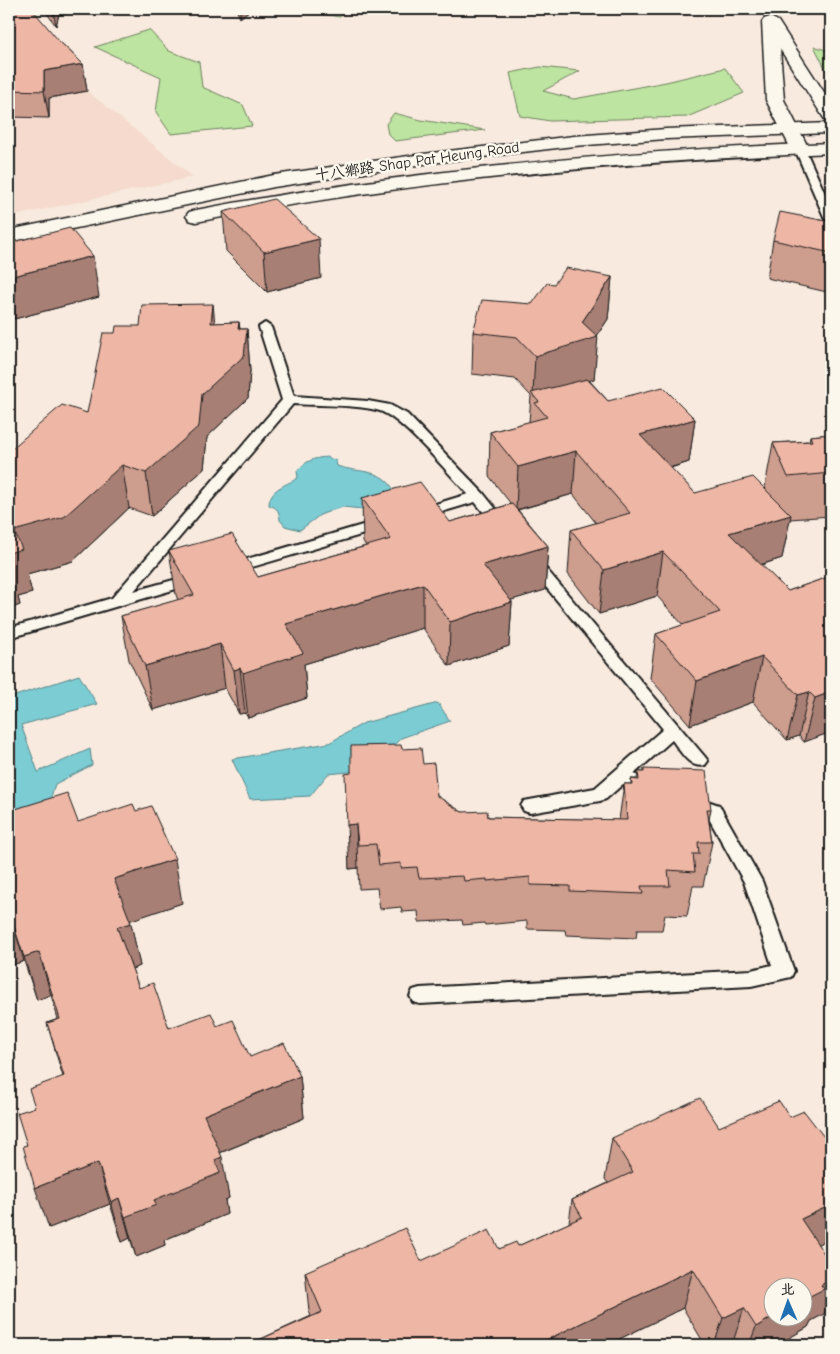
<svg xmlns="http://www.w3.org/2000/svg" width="840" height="1354" viewBox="0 0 840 1354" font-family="'Comic Neue','LXGW WenKai TC',sans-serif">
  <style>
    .built { fill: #f5dacd }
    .green { fill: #bde4a0; stroke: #6c805e }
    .water { fill: #7bccd4; stroke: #55868a }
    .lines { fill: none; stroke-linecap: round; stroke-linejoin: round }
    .service-casing { stroke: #1c1c1c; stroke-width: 4 }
    .tertiary-casing { stroke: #1c1c1c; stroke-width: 3 }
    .secondary-casing { stroke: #1c1c1c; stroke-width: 3 }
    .service { fill: #fbf7ec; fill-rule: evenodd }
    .tertiary { fill: #fbf7ec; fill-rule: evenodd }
    .secondary { fill: #fbf7ec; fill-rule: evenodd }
    .wall { fill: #cd9d8e; stroke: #1c1c1c }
    .shaded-wall { fill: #a77f74; stroke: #1c1c1c }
    .building { fill: #eeb6a5; stroke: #1c1c1c }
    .labels { text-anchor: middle; stroke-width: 5; stroke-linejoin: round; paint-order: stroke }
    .far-street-label { font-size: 15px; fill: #1c1c1c; stroke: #fbf7ec }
  </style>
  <rect width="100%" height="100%" fill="#f8eade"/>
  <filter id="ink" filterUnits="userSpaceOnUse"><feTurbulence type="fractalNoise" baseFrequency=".02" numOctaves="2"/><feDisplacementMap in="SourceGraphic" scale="10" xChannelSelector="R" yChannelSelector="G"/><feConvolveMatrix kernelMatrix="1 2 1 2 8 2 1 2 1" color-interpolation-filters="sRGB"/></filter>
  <g filter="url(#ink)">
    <path class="built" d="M9,9L87,91L193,177L9,217Z"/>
    <path class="green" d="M290,9H348L340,17Z
      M149,30L169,51L199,62L202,87L243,105L252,126L171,134L156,112L161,77L95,47Z
      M814,46L831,52V80Z
      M540,67L580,71L543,91L574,99L666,82L725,68L744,93L687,117L550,121L520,116L510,73Z
      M394,113L421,120L485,130L395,141L388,134L386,124Z"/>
    <path class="water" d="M327,457L336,461L337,466C361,474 382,467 395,492L362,509L343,507L333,510L320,515L300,530L285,526L280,520C279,511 278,508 269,505C269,489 286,485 298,478L297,471C306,461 313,458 327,457Z
      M79,675L97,704L21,725L38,772L90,749L92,765L55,784L48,807L9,834V698Z
      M438,703L450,721L401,738L369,770L328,774L310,796L250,799L232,759L329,743L364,723Z"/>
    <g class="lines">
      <g class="service-casing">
        <path id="service" d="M800,146L805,149L831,207V222L825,219L795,149Z
          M265,323L271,327L294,396L368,401L390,405L407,414L483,493L508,524L510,527L508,530H498L475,502L418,519L413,517L411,514L413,511L468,494C450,475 402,418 380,411C356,404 318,406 293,404L134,591L195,574L200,576L203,579L200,582L9,638V628L112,598L282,400L259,327Z
          M383,519L388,521L390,524L388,527L228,574L223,572L220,569L223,566Z
          M532,556L537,558L705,757L708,761L705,765C690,770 680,750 672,740L634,774L657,782L660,787L657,792L651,793L623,784L606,799L600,801L530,813L524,811L521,806L524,801L595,788L663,729L527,564L524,561L527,558Z
          M690,795L719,805L762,881L794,971L791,977L751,986L420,1004L413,1002L410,996L413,990L420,988L751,970L772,965L744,882L707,815L684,807L681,802L684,797Z"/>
      </g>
      <g class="tertiary-casing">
        <path id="tertiary" d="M770,17L778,21L831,103V121L825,120L780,49L784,100L809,149L806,153L800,154L794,153L791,149L766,100L762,22L764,19Z"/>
      </g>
      <g class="secondary-casing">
        <path id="secondary" d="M831,123V133L666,139L574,146L423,164L274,187L9,242V230L274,175L423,154L574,136L666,129Z
          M831,143V153C619,162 405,181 196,222L189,220L186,216L189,212L196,210C405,170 619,151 831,143Z"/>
      </g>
      <use href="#service" class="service"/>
      <use href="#tertiary" class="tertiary"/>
      <use href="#secondary" class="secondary"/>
    </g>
    <path class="wall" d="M9,9L59,41L83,64L87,91L49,98V118L9,117Z
      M44,9H95L59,14L56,26Z
      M236,9H251L240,18Z
      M223,212L321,278L267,292L226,251Z
      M831,222V293L767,278L773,240Z
      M9,243L99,297L14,319L9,312Z
      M612,277L608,319L597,336L594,379L589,380L608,401L695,419L689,462L671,468L695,493L766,490L765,487L773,443L809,441L810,436L831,434V516L790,519L782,558L761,565L788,591L831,576V732L804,742L799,736L787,740L753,702L690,725L650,678L656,634L683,625L657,596L599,614L568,574L571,530L596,523L573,494L518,510L548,546L545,590L511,600L512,602L509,646L449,666L423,628L304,664L307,698L248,718L245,713L239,714L225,688L153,710L129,660L121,616L178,600L176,595L169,551L258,577L366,546L363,542L362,498L450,522L511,504L489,476L490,432L529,422L531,396L515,379L472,374L473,332L532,304L554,284Z
      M239,322L240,329H247L250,371L248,398L207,437L204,469L152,516L129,508L73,561L27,574L32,593L18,597L20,605L9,609V451L87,413L115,333L140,326Z
      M402,749L423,764L437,796L462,812L488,817L619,820L624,784H631V779H637L638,772H644V769L711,809L709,820L712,842L703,886H693L687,916L665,915L662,930H637L636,938L566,935L565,930L527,929V921L485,925L484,923L463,925L462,920L419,922L418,911L402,912L401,907L380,909L377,888L359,889L358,868L349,869L351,773Z
      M9,811L78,822L182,903L130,920L140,966L132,969L139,988L169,1028L217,1026L250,1057L300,1076L304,1118L220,1153L229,1198L225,1200L227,1214L164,1240L165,1245L136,1257L130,1238L122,1242L110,1204L49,1228L27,1145L35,1107L63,1077L47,1023L58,1019L51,995L37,1000L24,961L9,966Z
      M831,1070V1082L829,1078Z
      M719,1127L818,1244L824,1314L811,1321L808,1327L777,1345H705L683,1308L607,1345H252V1343L311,1316L309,1311L305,1272L421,1261L518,1246L569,1223L572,1200L608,1183L605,1179L612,1138Z"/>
    <path class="shaded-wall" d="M56,9H95L59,14L56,26L54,16Z
      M241,9H251L240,18V10Z
      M83,64L87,91L49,98V118L44,91V71Z
      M319,239L321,278L267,292L264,252Z
      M93,256L99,297L14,319L9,291V277Z
      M612,277L608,319L596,337H598L594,379L535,398L533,395L535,356L582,322Z
      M213,304L217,345L211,323Z
      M239,322L242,358L247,329L250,371L248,398L207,437L204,469L152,516L146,473L202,394L238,329Z
      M695,419L689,462L635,478L640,435Z
      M576,451L573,494L516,510L518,467Z
      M122,465L129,508L73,561L27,574L32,593L18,597L20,605L9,609V553L14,531Z
      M791,515L782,558L722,577L729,533Z
      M548,546L545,590L482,609L483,565Z
      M663,552L657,596L599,614L604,570Z
      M423,584V628L304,664L307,698L248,718L243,673L286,624Z
      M512,602L509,646L449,666L450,622Z
      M220,644L225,688L153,710L145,666Z
      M762,657L753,702L690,725L697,681Z
      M240,668L245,713L239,714L234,670Z
      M809,692L799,736L787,740L798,695Z
      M831,692V732L804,742L815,698Z
      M356,824L358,868L349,869L347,825Z
      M175,859L182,903L123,923L114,879Z
      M11,917L24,961L9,966V918Z
      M131,923L140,966L126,971L117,927Z
      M39,952L51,995L37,1000L24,957Z
      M300,1076L304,1118L212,1156L204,1115Z
      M222,1157L229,1198L225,1200L227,1214L164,1240L165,1245L136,1257L125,1217L154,1200L215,1160Z
      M98,1163L110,1204L49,1228L35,1188Z
      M119,1198L130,1238L122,1242L111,1202Z
      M831,1205V1238L787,1259L801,1219Z
      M693,1269L683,1308L607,1345H536Z
      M831,1279V1295L824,1314L811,1321L808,1327L777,1345H749L756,1327L774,1316H802V1300L821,1285Z
      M744,1308L732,1345H714L723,1318Z"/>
    <path class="building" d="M9,9H32L59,41L83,64L44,71V91L9,90Z
      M50,9H56L54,16Z
      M274,199L319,239L264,252L223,212Z
      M780,212L831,222V253L773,240Z
      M70,228L93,256L9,277V243Z
      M566,268L612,277L582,322L598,337L535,356L517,337L473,332L482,300L532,304L547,283L554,284Z
      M213,304L211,323L239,322L238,329H247L244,356L202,394L199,426L146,473L122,465L64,517L14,531L22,549L9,553V451L62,405L87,413L103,333H115L116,326H140L142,305Z
      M587,379L608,401L663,387L695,419L640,435L695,493L753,477L791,515L729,533L788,591L831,576V692L815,698L809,692L798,695L762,657L697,681L656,634L720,612L663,552L604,570L571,530L630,513L576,451L518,467L490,432L547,417L535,403L539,402L531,393Z
      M831,434V473L788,477L773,443L812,441L810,436Z
      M420,482L450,522L512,504L548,546L483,565L512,602L450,622L423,584L286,624L303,653L243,673L240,668L234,670L220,644L145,666L121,616L194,595L169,551L232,534L258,577L391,539L362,498Z
      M401,745L402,749L421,748L423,764L434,763L437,796L462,812L487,811L488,817L627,820L624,784H632L631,779L639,780L638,772H644V769L706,771L711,809H707L712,842H698L699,854H693L695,872L668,870L670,886H641L643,894L570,891V886L530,885V877L487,881V879L464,881L463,876L419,878L417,867L401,868V863L379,865L376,844L358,845L356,824L347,825L345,774L351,773V746Z
      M67,793L78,822L133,804L136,811L151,806L175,859L114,879L131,923L117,927L139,988L153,983L169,1028L211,1013L217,1026L233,1020L250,1057L284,1043L300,1076L204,1115L222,1157L215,1160L220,1173L154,1200L156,1205L125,1217L119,1198L111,1202L98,1163L35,1188L23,1146L27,1145L17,1113L35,1107L29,1089L64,1076L47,1023L60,1019L39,952L24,957L11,917L9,918V811Z
      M700,1098L719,1127L779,1101L790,1117L804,1111L831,1146V1205L801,1219L831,1264V1279L821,1285L824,1289L802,1300V1286H772V1316H774L756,1327L744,1308L723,1318L693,1269L536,1345H253L252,1343L322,1312L305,1272L405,1228L421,1261L489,1230L499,1249L516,1242L518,1246L582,1217L572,1200L633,1172L612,1138Z"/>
  </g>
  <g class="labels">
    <g class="far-street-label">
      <text transform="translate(417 161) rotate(-8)" y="5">十八鄉路 Shap Pat Heung Road</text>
    </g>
  </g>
  <rect width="840" height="1354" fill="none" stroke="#fbf7ec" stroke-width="30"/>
  <rect x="15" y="15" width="810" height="1324" fill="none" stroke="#1c1c1c" stroke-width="2" filter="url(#ink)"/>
  <g transform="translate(788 1302) rotate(358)"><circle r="24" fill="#fbf7ec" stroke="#a29f99"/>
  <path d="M0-4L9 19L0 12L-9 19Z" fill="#1f6fb2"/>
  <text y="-8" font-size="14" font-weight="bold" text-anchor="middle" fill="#1c1c1c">北</text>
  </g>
</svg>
